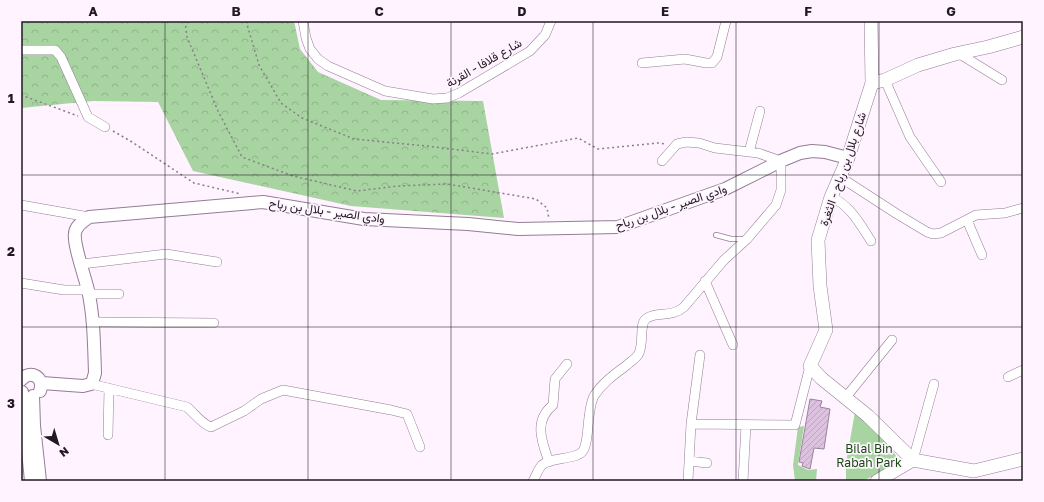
<svg xmlns="http://www.w3.org/2000/svg" width="1044" height="502" viewBox="0 0 1044 502" font-family="'Golos Text',Vazirmatn,sans-serif">
  <style>
    .forest { fill: url(#forest-crowns) }
    .green { fill: #a7d4a1 }
    .building { fill: url(#building-hatch); stroke: #9b829d }
    .lines { fill: none; stroke-linecap: round; stroke-linejoin: round }
    .service-casing { stroke: #957c97; stroke-width: 6 }
    .minor-casing { stroke: #957c97; stroke-width: 10 }
    .tertiary-casing { stroke: #957c97; stroke-width: 14 }
    .secondary-casing { stroke: #957c97; stroke-width: 14 }
    .path { stroke: #887e89; stroke-width: 1.5; stroke-dasharray: 2 3; stroke-linecap: butt }
    .service { stroke: #fff; stroke-width: 4.5 }
    .minor { stroke: #fff; stroke-width: 9 }
    .tertiary { stroke: #fff; stroke-width: 12 }
    .secondary { stroke: #fff; stroke-width: 13 }
    .grid { fill: none; stroke: #211822; stroke-width: 1; stroke-opacity: 0.55 }
    .labels { text-anchor: middle; stroke-width: 3.5; stroke-linejoin: round; paint-order: stroke }
    .street-label { font-size: 12px; fill: #211822; stroke: #fef3ff }
    .park-label { font-size: 12px; fill: #194c12; stroke: #fef3ff }
    .neatline { fill: none; stroke: #211822; stroke-width: 1.5 }
    .grid-label { font-size: 13px; text-anchor: middle; font-weight: bold; fill: #211822 }
  </style>
  <defs>
    <pattern id="forest-crowns" width="20" height="18" patternUnits="userSpaceOnUse"><rect width="20" height="18" fill="#a7d4a1"/><path d="M2 6a3 3 0 1 1 6 0M12 15a3 3 0 1 1 6 0" fill="none" stroke="#8fb58a"/></pattern>
    <pattern id="building-hatch" width="6" height="6" patternUnits="userSpaceOnUse"><rect width="6" height="6" fill="#ddc2df"/><path d="M-1 1l2-2M0 6l6-6M5 7l2-2" fill="none" stroke="#bda6bf"/></pattern>
  </defs>
  <rect width="100%" height="100%" fill="#fef3ff"/>
  <path class="forest" d="M21,21H294L300,49L318,72L381,100L483,101L504,218L351,206L193,171L158,102L93,101L21,108Z"/>
  <path class="green" d="M855,412L891,448L895,454L897,459L890,469L862,481H846V463Z
    M804,426L798,465L808,470L817,469L816,481H795L793,465L798,427Z"/>
  <path class="building" d="M810,399L822,401L820,407L830,409L824,449L814,448L810,469L802,466L803,463L799,462Z"/>
  <g class="lines">
    <g class="service-casing">
      <path id="service" d="M716,235L731,239H746"/>
    </g>
    <g class="minor-casing">
      <path id="minor" d="M303,21L306,38L310,49L318,59L328,66L385,91L433,99L447,98L459,93L530,51L545,35L551,21
        M21,50H55L61,57L88,117L105,127
        M958,53L1002,80
        M642,63L685,59L706,63H712L717,57L726,21
        M885,80L910,137L941,182
        M749,152L760,111
        M840,177L897,214L927,232L933,234L941,233L976,215L1005,213L1023,208
        M831,197C850,205 860,224 871,241
        M21,205L89,217
        M967,220L982,255
        M82,264L166,254L217,262
        M705,281L733,345
        M21,283L64,290H88
        M89,294H119
        M93,322L214,323
        M1008,377L1023,370
        M91,384L187,407C195,414 202,424 211,427L244,411L261,399L283,390L391,410L407,414L420,447
        M846,397L892,340
        M691,424L700,355
        M108,435L109,388
        M913,460L934,384
        M689,461L707,463
        M549,462C542,442 533,421 553,405L555,379L567,364
        M533,481C536,476 538,469 542,465C551,457 574,460 582,452C590,444 586,411 594,396C602,383 615,374 627,365C630,362 635,359 638,355C645,344 638,323 647,318C658,311 671,318 684,307L724,260L747,239L776,205L781,190V161L758,153L715,148L699,143L686,142L677,144L662,161
        M688,481L691,424L795,425L810,366
        M743,481L746,425"/>
    </g>
    <g class="tertiary-casing">
      <path id="tertiary" d="M21,380C30,369 45,377 40,391
        M42,383L83,386L91,384L93,380L95,373C94,345 94,317 88,290C85,277 73,244 75,233C76,225 84,221 89,217L263,202L364,219L468,224L518,229L618,227L725,189L783,160L800,153L812,151L825,152L848,158
        M22,392L31,481
        M33,396L34,426L40,481"/>
    </g>
    <g class="secondary-casing">
      <path id="secondary" d="M871,21L872,83L848,158L831,197L818,240L820,286L826,330L810,366L821,378L868,416L913,460
        M872,83L885,80L918,65L955,54L988,47L1023,37
        M913,460L974,471L1023,459
        M877,481L913,460"/>
    </g>
    <path class="path" d="M185,21L187,37L218,111L242,157L293,176L357,191L398,186L447,184L536,199L547,208L549,219
      M246,21L259,65L281,103L302,118L354,139L426,146L492,154L578,138L598,149L658,143L666,144
      M21,95L78,116
      M113,131L132,142L194,183L241,194"/>
    <use href="#service" class="service"/>
    <use href="#minor" class="minor"/>
    <use href="#tertiary" class="tertiary"/>
    <use href="#secondary" class="secondary"/>
  </g>
  <path class="grid" d="M165,21V481M308,21V481M451,21V481M593,21V481M736,21V481M879,21V481M21,175H1023M21,327H1023"/>
  <g class="labels">
    <g class="street-label">
      <text transform="translate(484 63) rotate(-30)" y="4">شارع قلافا - القرنة</text>
      <text transform="translate(843 169) rotate(-71)" y="4">شارع بلال بن رباح - الثغرة</text>
      <text transform="translate(671 207) rotate(-19)" y="4">وادي الصير - بلال بن رباح</text>
      <text transform="translate(327 211) rotate(8)" y="4">وادي الصير - بلال بن رباح</text>
    </g>
    <g class="park-label">
      <text x="869" y="453">Bilal Bin<tspan x="869" dy="14">Rabah Park</tspan></text>
    </g>
  </g>
  <rect width="1044" height="502" fill="none" stroke="#fef3ff" stroke-width="44"/>
  <g transform="translate(58 444) rotate(142)" stroke="#fef3ff" stroke-width="3" paint-order="stroke">
  <path d="M0-3L7 15L0 10L-7 15Z" fill="#211822"/>
  <text y="-6" font-size="11" font-weight="bold" text-anchor="middle" fill="#211822">N</text>
  </g>
  <rect x="22" y="22" width="1000" height="458" class="neatline"/>
  <g class="grid-label">
    <text x="93" y="16">A</text>
    <text x="236" y="16">B</text>
    <text x="379" y="16">C</text>
    <text x="522" y="16">D</text>
    <text x="665" y="16">E</text>
    <text x="808" y="16">F</text>
    <text x="951" y="16">G</text>
    <text x="11" y="103">1</text>
    <text x="11" y="256">2</text>
    <text x="11" y="408">3</text>
  </g>
</svg>
